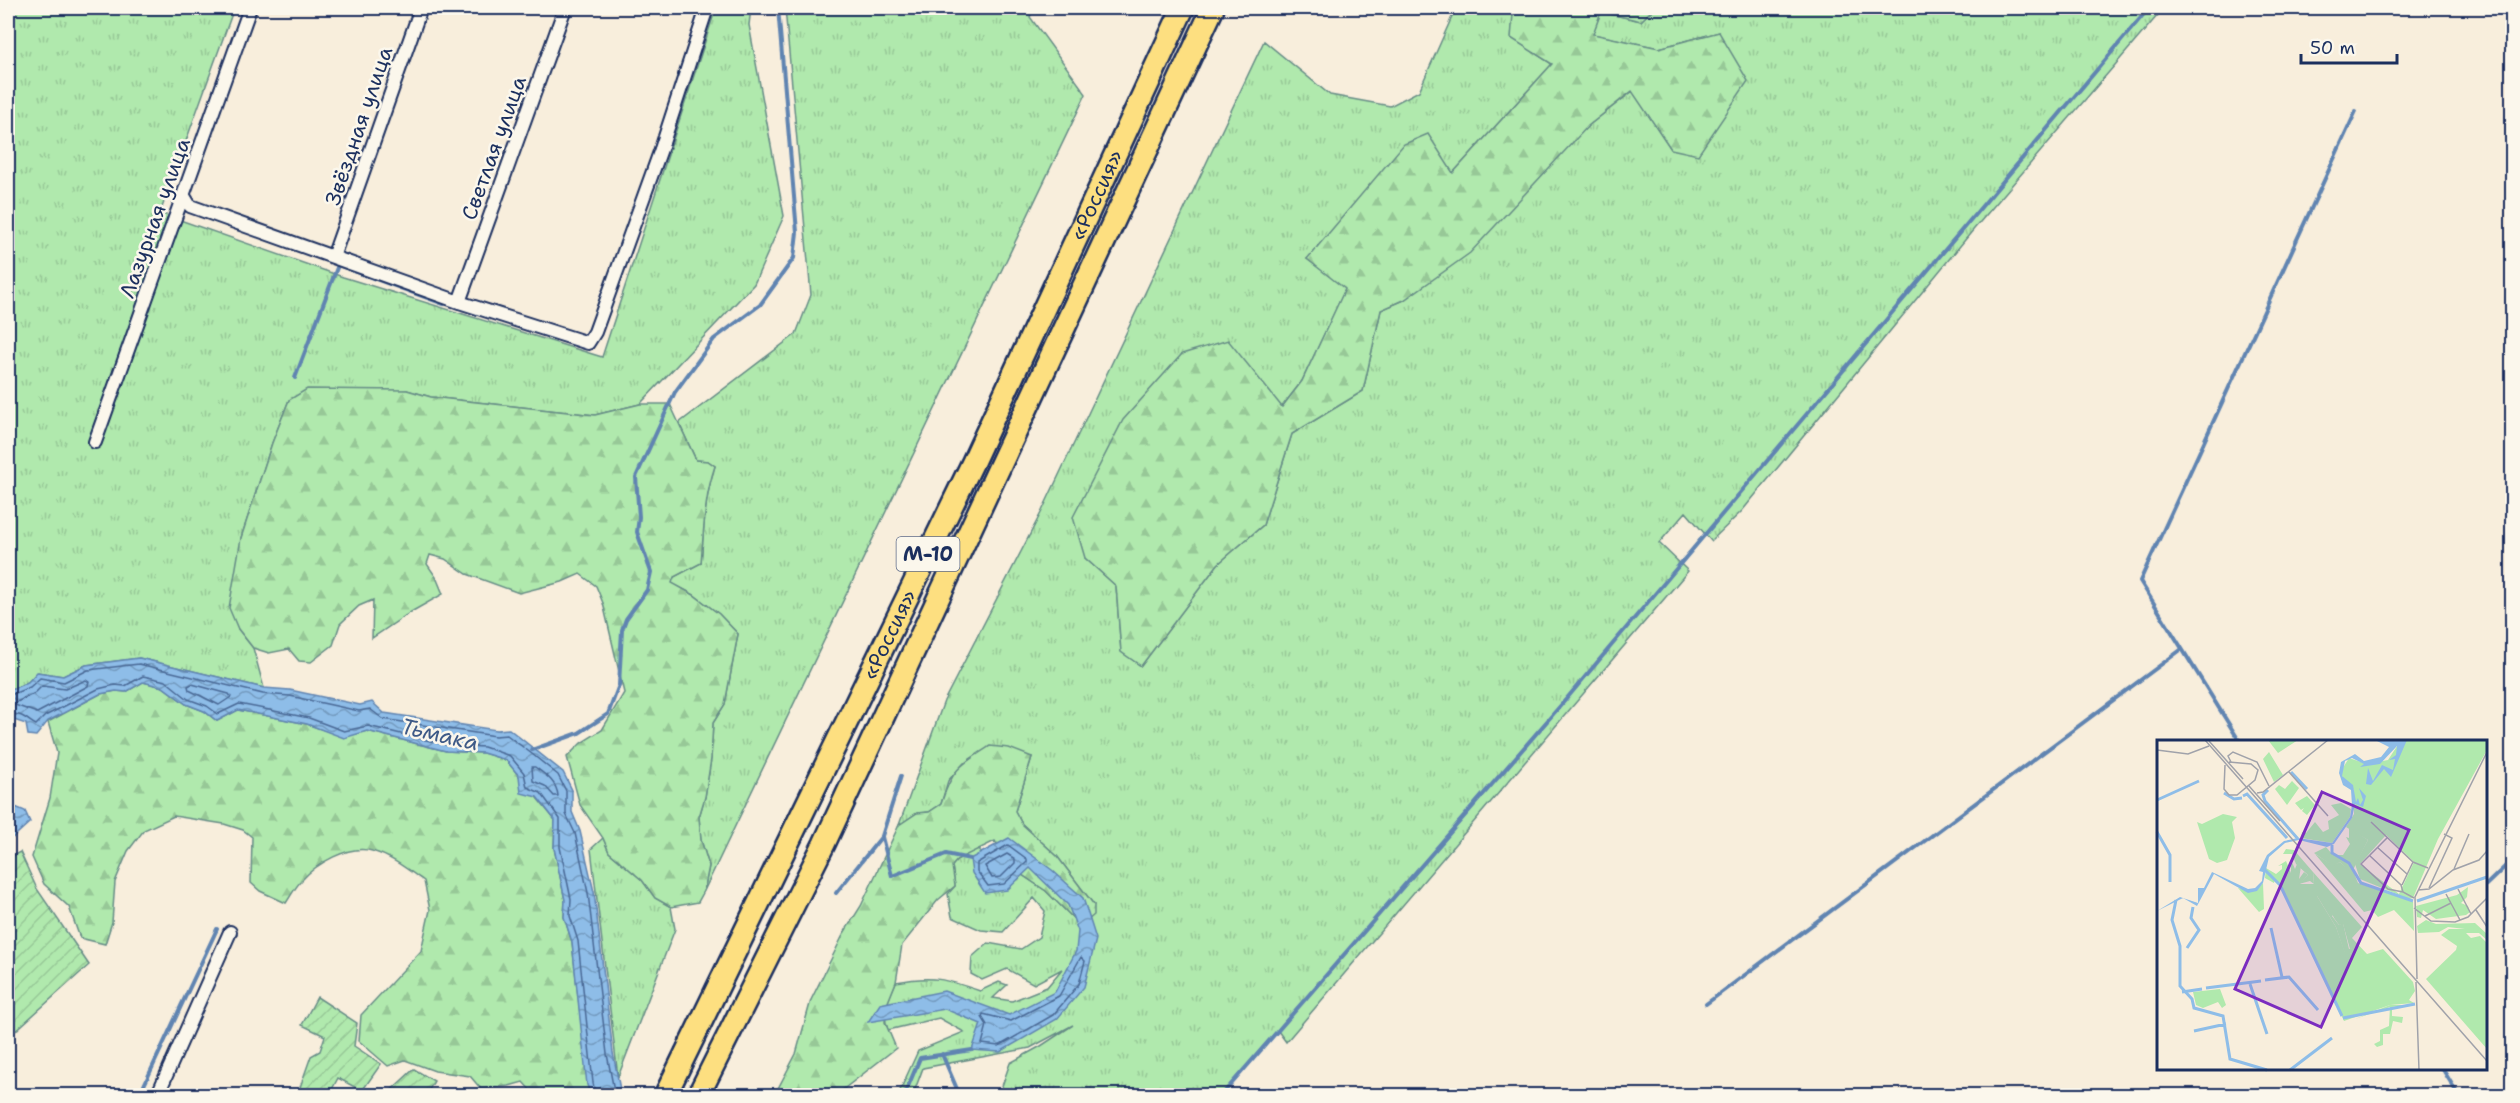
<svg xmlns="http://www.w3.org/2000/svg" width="2520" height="1103" viewBox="0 0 2520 1103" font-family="'Shantell Sans',sans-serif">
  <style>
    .grass { fill: url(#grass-tufts); stroke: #668c86; stroke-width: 1.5 }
    .forest { fill: url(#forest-firs); stroke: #668c86; stroke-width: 1.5 }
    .garden { fill: url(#garden-furrows); stroke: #668c86; stroke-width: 1.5 }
    .water { fill: url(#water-waves); stroke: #6084b1; stroke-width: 1.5 }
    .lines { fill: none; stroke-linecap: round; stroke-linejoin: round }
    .shore { stroke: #496895; stroke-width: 1.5 }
    .stream { stroke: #6084b1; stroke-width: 4 }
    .street-casing { stroke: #1b2f5e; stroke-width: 16 }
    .highway-casing { stroke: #1b2f5e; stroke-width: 26 }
    .street { stroke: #fbf7ec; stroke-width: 12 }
    .highway { stroke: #fddf80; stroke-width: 21 }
    .labels { text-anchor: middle; stroke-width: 5; stroke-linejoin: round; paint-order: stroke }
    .shield { fill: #fbf7ec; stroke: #5e6b89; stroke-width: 1.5 }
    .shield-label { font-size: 20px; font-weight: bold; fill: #1b2f5e }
    .street-label { font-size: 21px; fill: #1b2f5e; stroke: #fbf7ec }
    .water-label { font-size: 22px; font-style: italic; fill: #3e5a87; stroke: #fbf7ec }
    .inset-river { fill: none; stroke: #8ebde8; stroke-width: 3 }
    .inset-road { fill: none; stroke: #a0a2aa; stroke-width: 1.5 }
    .view { fill: #7b2cbf; fill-opacity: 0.15; stroke: #7b2cbf; stroke-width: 3 }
    .inset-edge { fill: none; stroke: #1b2f5e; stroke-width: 3 }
  </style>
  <defs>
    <pattern id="grass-tufts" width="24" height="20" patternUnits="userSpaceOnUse" patternTransform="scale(1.5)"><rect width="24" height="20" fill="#b0e9ad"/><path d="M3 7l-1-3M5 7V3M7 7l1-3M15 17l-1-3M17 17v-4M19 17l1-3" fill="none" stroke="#97c897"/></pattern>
    <pattern id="forest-firs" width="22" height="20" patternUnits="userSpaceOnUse" patternTransform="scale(1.5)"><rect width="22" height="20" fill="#b0e9ad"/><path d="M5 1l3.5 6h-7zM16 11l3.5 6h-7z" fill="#97c897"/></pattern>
    <pattern id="garden-furrows" width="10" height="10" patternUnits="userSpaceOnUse" patternTransform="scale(1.5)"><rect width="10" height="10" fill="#b0e9ad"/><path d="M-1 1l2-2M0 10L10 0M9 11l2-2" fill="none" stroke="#97c897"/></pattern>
    <pattern id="water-waves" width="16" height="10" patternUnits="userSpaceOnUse" patternTransform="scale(1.5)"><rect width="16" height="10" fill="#8ebde8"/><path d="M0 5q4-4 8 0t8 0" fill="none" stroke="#739abf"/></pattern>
  </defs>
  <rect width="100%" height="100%" fill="#f8eedc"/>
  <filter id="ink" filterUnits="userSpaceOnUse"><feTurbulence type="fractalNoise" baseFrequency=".0167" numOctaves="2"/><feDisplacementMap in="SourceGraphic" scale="12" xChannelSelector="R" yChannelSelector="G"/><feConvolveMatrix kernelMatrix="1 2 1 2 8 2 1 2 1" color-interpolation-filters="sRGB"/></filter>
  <g filter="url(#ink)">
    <path class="grass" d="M8,8H234L160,213L343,277L602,357L716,8H751L749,25L784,216L754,284L640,404L595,415L431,397L407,390L289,400L272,443L241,538L238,629L253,648L264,688L139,658L86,665L63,676L38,672L28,682L8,691Z
      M785,8H1034L1030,17L1086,94L704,891L709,866L701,840L699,817L705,797L711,759L713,723L725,704L738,634L719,614L694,595L671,583L674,577L701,563C704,529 704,499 715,466L708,461L696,460L679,423L796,334L811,295Z
      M1456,8H1506L1513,14L1512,38L1552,64L1453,173L1307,259L1346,288L1302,381L1281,408L1085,558L1116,586L1121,651L1141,666L1218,564L1263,525L1292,434L1363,391L1381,310L1404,300L1588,126L1633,91L1671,149L1719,32L1659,48L1592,34L1601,12L1641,21L1654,8H2164L1974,229L1742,511L1711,541L1686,512L1659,543L1688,571L1286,1042L1278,1031L1221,1095H1004L1002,1086L1010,1063L1041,1046L1073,1025L1030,1048L923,1068L913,1095H898L918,1051L964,1032L939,1018L888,1030C881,1012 889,998 896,982C932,975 946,979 980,991L999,982L1007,985L993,998L1012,1001L1047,987L1062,969L1034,984L1007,969L982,980L971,974L972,957L988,943L1021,949L1039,937L1045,911L1034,898L1003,932L981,930L952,917L948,894L955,886L952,866L958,859L980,847V865L1019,873L1046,891L1076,921L1094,905L1057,856L1022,824L1015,811L1032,757L964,763L948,781L941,804L929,812L917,813L899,825L944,701L1042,511L1264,41L1330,95L1390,106L1419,91Z
      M603,838L609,852L642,880L655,898L671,907L675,929L618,1077L591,849Z"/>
    <path class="forest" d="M1506,8H1654L1641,21L1601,12L1593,34L1659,48L1719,32L1748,81L1698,155L1671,149L1632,91L1588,126L1470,253L1404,300L1381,310L1363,391L1292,434L1263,525L1218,564L1141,666L1121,652L1116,586L1085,558L1073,517L1123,420L1182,354L1228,340L1282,407L1302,381L1345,289L1307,259L1404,144L1428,134L1453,173L1552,64L1511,38L1513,14Z
      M307,389L407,390L431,397L595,415L640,404H670L696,460L708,461L715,466C704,499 704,529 701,563L674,577L672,583L694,595L719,614L738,634L725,704L713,723L711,759L705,797L699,817L701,840L709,866L704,891L698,902L671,907L655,898L642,880L609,852L603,838L580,805L567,757L581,743L602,730L624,693L603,603L596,586L580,574L562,582L519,593L467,574L445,559L430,555L427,564L436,577L443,594L411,612L372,638L373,600L359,606L340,624L333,645L311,662L299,661L289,649L269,653L253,648L238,629L229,608L241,538L272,443L289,400Z
      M143,682L163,687L186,704L204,711L217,721L238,710L307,724L344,737L367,731L446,751L483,753L506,760L555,820L554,848L565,900L564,917L572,942L589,1095H531L532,1092L523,1082L509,1086L481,1089L470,1076L435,1071L405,1060L388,1066L359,1041L361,1015L421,951L430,910L424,881C408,870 391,856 372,851C349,844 316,864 302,880C295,887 291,896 286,903L260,891L251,883L252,837L243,830L224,824L174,816L144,830L128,851L115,882L112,922L105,944L80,938L69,907L44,884L32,857L50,798L57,753L48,722L100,694L116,691L126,692Z
      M990,746L1009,748L1032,757L1015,811L1022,824L1057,856L1094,905V915L1087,921H1076L1046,891L1009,866L995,841L958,859L952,866L955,886L938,900L902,945L896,982L886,1007L885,1022L896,1048L836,1095L774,1096L796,1054L811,1000L844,933L861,906L899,825L917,813L929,812L941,804C952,769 960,765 990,746Z"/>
    <path class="garden" d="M20,852L37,889L89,965L13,1033L8,1030V858Z
      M317,997L357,1023L354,1046L381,1064L362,1091L338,1078L329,1095H302L298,1093L311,1056L320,1051L325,1036L302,1025Z
      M414,1069L434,1081L426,1095H386Z"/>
    <path class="water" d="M139,658L264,688L290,690L360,705L372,702L384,713L496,730L509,729L563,772L572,790V812L580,831L594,892L613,1053L621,1095H591L587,1085L572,942L564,917L565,900L554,848L555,820L537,797L521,793L519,776L506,760L483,753L446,751L367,731L344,738L307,724L238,710L217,721L204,711L186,704L163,687L143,682L126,692L116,691L100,694L48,721L36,736L28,735L26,724L14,720L8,721V691L28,682L37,672L63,676L86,665Z
      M13,806L25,811L30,822L8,842V810Z
      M1009,838L1052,870L1083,898L1096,939L1084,987L1057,1019L1000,1052L972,1050L981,1024L945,1009L868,1022L880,1004L944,991L1009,1015L1055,992L1076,951L1078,931L1068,905L1030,868L1007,890L985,893L972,873L970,859Z"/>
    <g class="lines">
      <path class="shore" d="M86,680L89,682L88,686L37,713L15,705L17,702L35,693L42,686L65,689Z
        M192,684L229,694L231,697L219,705L189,690L188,686Z
        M8,696L30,687L40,678L64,682L88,670L139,664L263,694L290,696L359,711L370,709L383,719L495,736L507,735L532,754L558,775L566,791V814L575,833L588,893L607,1054L615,1096
        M8,715C21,712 27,720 36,725L45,716L98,689L115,685L125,686L143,676L166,681L188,699L207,706L218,714L239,704L309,718L344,731L368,726L447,745L484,747L510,756L524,773L527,787L541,793L560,819V847L571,899L570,916L578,941L593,1083L596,1096
        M532,767H535C546,775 557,782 558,796H554L545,786L533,781Z
        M1008,845L1027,859V862L1004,884L988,886L977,871V863Z
        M1007,854L1015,859V863L1001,877L992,878L985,866Z
        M1081,957L1085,961L1079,984L1053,1015L999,1046L982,1044L987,1025L982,1017L983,1014L1011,1021L1059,996Z"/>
      <path class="stream" d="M295,378L338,265L444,304
        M2240,742L2140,581L2356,111
        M532,750L579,733L608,714L619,685L622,630L626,619L647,590L651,572L637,532L639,517L636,477L675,392L714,339L760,305L794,258L797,232L778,8
        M882,837L892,876L946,854L970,859
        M2486,885L2512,860
        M836,893L882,836L901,776
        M1706,1004L2182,649
        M942,1054L960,1096
        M2442,1068L2459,1096
        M139,1096L217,929
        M904,1096L920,1058L972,1050
        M1221,1096L1568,697L2149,8"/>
      <g class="street-casing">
        <path id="street" d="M184,196L190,206L459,302L588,343L595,332L661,149L707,8
          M333,257L421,8
          M459,302L565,8
          M95,442L250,8
          M157,1096L230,932"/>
      </g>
      <g class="highway-casing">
        <g id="highway">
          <path id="s1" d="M665,1096L973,462L1183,8"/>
          <path d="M698,1096L824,844L1213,8"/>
        </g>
      </g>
      <use href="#street" class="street"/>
      <use href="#highway" class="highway"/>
    </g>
  </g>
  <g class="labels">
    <rect class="shield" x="896.5" y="537" width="63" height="34" rx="4.5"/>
    <g class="shield-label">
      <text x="928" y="561">М-10</text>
    </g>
    <g class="street-label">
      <text transform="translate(359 126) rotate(-71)" y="7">Звёздная улица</text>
      <text transform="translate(494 148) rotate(-70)" y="7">Светлая улица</text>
      <text dy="7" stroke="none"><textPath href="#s1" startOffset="999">«Россия»</textPath></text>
      <text transform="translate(155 218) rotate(-70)" y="7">Лазурная улица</text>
      <text dy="7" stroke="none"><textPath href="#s1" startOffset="513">«Россия»</textPath></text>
    </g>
    <g class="water-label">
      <text transform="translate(440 734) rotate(13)" y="8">Тьмака</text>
    </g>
  </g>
  <g transform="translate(2157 740)">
    <rect width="330" height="330" fill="#f8eedc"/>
    <path d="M244,0H330V10L281,99L256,158L252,159L203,139L198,124L211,100L189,87L197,74V50L186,40L184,31L192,18L210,24L231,20ZM229,95L257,122L242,154L203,124ZM158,114L176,125L183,122L190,129L195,128L201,143L256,162L257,191L237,170L221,177L215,170L207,172ZM134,120L138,129L140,124L144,126L142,139L147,132L151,135L143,144H157L156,132L205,187L195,198L210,214L226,209L256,242L258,251L252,260L257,263L233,265L187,281L123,146L118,139L117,143L108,138L109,128L119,134L125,129V125L121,126L129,121L134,133ZM160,156L167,157L177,178L182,185L186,184L193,209L198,208L205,216L194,213L190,218L179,187ZM269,180L279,184L318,183L330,194V200L322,193H309L314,198L323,196L330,203V309L269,239L299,210L300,206L284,195L292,189H308L291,187L282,192L261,193L260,186ZM63,249L69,265L65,268L61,262L46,268L39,265L36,252Z" fill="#b0e9ad" fill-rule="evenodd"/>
    <path d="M112,12L126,35L117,42L106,19ZM184,63L194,69L193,77L175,103L144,98L145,92L149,93L158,82L166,92L172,89L171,81L182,75L174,65ZM66,74L80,77L75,82L78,98L70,120L60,123L52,119L40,82L45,84ZM192,87L211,100L197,128L190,130L183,122L176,126L157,113L169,107L176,115H186L193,104L189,97L192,98ZM129,109L137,110L156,132L157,144L153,141L142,144L151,135L139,124L135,114H126ZM311,147L310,157L304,163L311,166L313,172L309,175L279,179L266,170L264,178L260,177L259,166L300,155ZM160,156H174L183,170L175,176L182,185L186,183L192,209L202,206L205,216L211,219L200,223L194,220V213L189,223L185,224L181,217L188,214L179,187ZM233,265H252L235,267V276L246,277L245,283L236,281L233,294H226V305L220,307L217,304L223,301V290L232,286L233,267L198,279Z" fill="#b0e9ad"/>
    <path d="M106,143L107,169L102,172L81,148L99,151Z" fill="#b0e9ad"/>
    <path d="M111,0H141L121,13ZM135,41L142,48L130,65L118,49L122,45L128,49ZM150,56L158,65L150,75L145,71L147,68L144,70L138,63Z" fill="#b0e9ad"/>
    <path d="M218,0H250L234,37L227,29L214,45L209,44L211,28L216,41L225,25L236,30L238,19L232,20L239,15L240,6L223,24L203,27L207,24L195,18L188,21L185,36L196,45L199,62L201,58L203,65L206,60L202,48L209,56L206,67L198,64L195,78L177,104L170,107L142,100L128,103L112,117L106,143L100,151L91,153L57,134L40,166L26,158L0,171L23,157L41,163V148H47L55,132L91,149L98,148L105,141L106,132L102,131L110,115L127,101L141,98L175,103L193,77L195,65L194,50L186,45L182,33L184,22L198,14L207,21L224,17L232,7Z" fill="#8ebde8"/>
    <path class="inset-river" d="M134,32L150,49M111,50L106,55L108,61L141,99M67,53L77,59L85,58M86,56L90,54L130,98M0,60L42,41M0,92L13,115V142M175,105V113L192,123L204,143L256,161M108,130L123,145M124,147L185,276M19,160L15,180L23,206V246L35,259L37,268L66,276L73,319L110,330M260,161L330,137M114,188L125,237M30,208L42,190L34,178L36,167M108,240L132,237L161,270M93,244L110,294M49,248L104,241M25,252L45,249M186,278L258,264M37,291L69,284M133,330L175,298"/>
    <path class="inset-road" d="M48,0L330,321M52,1L86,39M0,10L31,14L52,6M74,22L71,16L76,12L100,22L112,46M68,25L67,49L72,55H80L98,40L101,30L94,24L72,22M132,32L171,76M92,46L123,81M100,53L106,52L171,0M214,82L256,122L271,128M230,98L204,124L231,149L246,152M220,107L250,134M212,115L244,145L246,152L257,158M297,129L312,94M245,145L256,122M272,148L295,98L287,94M301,149L314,174M261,150L272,149L296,130L322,120L330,111M289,154L303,180M257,168L274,181L298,182L311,177L330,158M319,170L330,187M268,176L294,163M260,239L258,157L330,12M259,242L262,330"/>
    <path class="view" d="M165,52L252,90L164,287L78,249Z"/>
    <rect width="330" height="330" class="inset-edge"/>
  </g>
  <rect width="2520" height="1103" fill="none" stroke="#fbf7ec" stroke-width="30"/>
  <rect x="15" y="15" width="2490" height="1073" fill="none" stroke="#1b2f5e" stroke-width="2" filter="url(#ink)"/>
  <path d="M2301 54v9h96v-9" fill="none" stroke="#1b2f5e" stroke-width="3"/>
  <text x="2310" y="54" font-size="18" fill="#1b2f5e" stroke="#fbf7ec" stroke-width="4.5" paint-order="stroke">50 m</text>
</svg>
